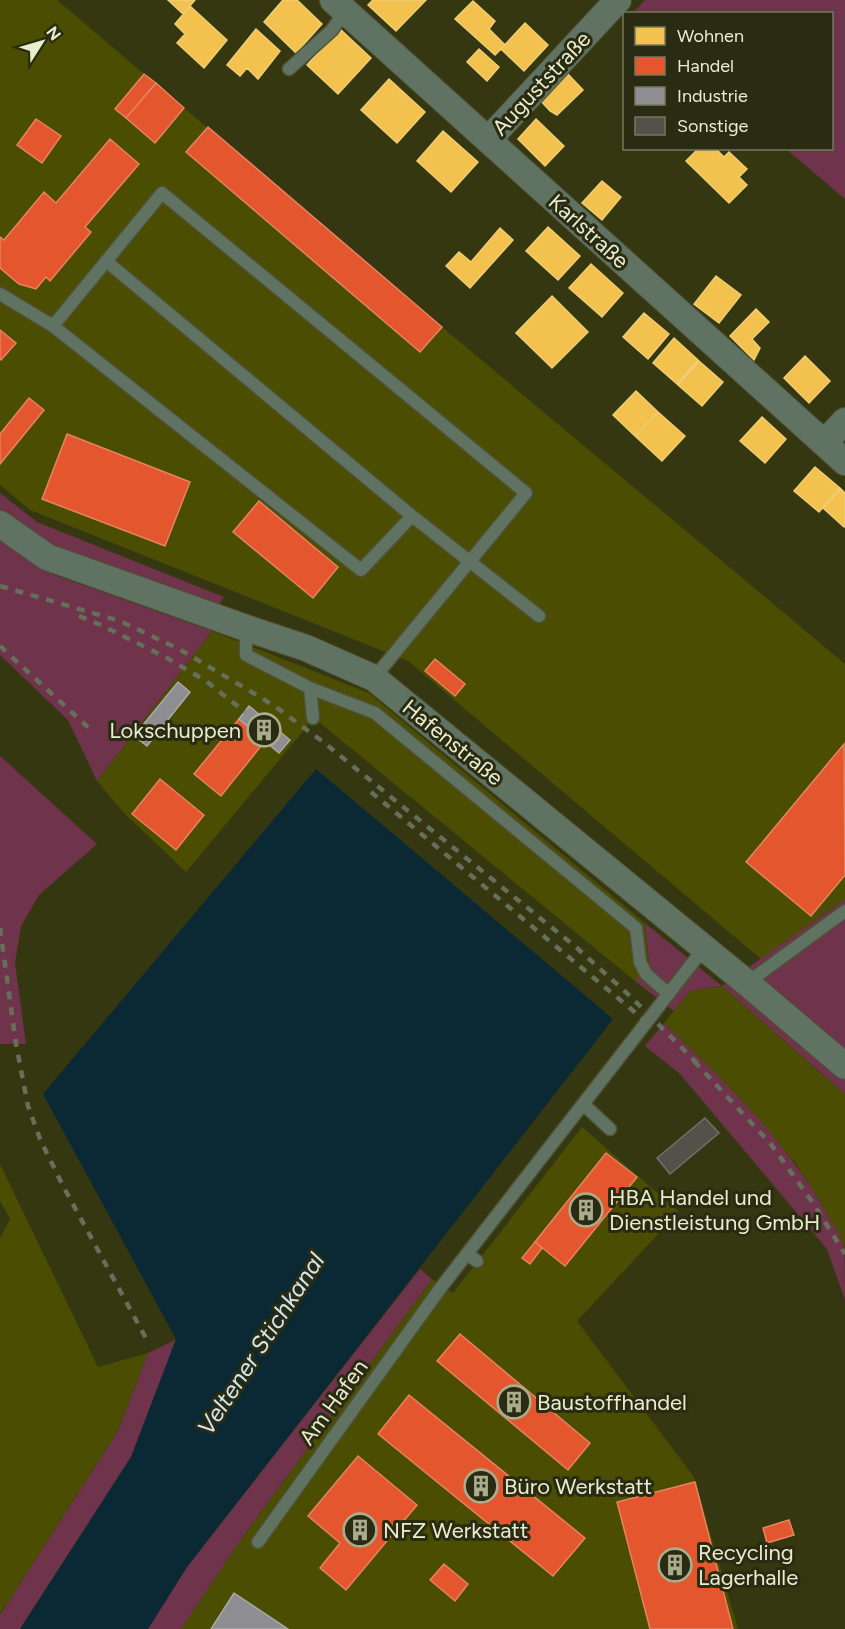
<svg xmlns="http://www.w3.org/2000/svg" width="845" height="1629" viewBox="0 0 845 1629" font-family="Figtree,sans-serif">
  <style>
    .built { fill: #4a4d02 }
    .green { fill: #6f344b }
    .water { fill: #0a2934 }
    .homes { fill: #f2c14e; stroke: #efce74; stroke-width: 1.5 }
    .shops { fill: #e4572e; stroke: #e6845e; stroke-width: 1.5 }
    .industry { fill: #8d8d92; stroke: #a9aaa4; stroke-width: 1.5 }
    .building { fill: #53514a; stroke: #72706a; stroke-width: 1.5 }
    .lines { fill: none; stroke-linecap: round; stroke-linejoin: round }
    .service-casing { stroke: #4f5133; stroke-width: 15 }
    .minor-casing { stroke: #4f5133; stroke-width: 28 }
    .service { stroke: #607363; stroke-width: 12 }
    .minor { stroke: #607363; stroke-width: 26 }
    .rail { stroke: #656f5a; stroke-width: 4.5; stroke-dasharray: 8 8; stroke-linecap: butt }
    .labels { text-anchor: middle; stroke-width: 6; stroke-linejoin: round; paint-order: stroke }
    .street-label { font-size: 22px; fill: #e9edce; stroke: #292b12 }
    .poi-label { font-size: 22px; fill: #e9edce; stroke: #292b12; text-anchor: start }
    .water-label { font-size: 24px; font-style: italic; fill: #cfe6f3; stroke: #292b12 }
  </style>
  <rect width="100%" height="100%" fill="#353711"/>
  <path class="built" d="M0,0H57L442,327L845,664V899L761,959L408,661L30,510L0,485Z
    M212,631L369,693L645,923L649,962L635,981L314,718L186,872L124,813L97,781Z
    M722,986L845,1094V1247L819,1200L796,1164L765,1127L705,1063L664,1023L690,991Z
    M582,1127L679,1212L577,1321L694,1477L738,1629H181L239,1542L432,1279L453,1293Z
    M0,1164L98,1367L148,1353L118,1431L0,1615V1238L10,1219L0,1201Z"/>
  <path class="green" d="M645,0H845V199L786,149L832,148V14L633,13Z
    M0,493L37,522L224,597L217,607L32,537L0,513Z
    M0,536L52,574L212,631L97,781L68,720L0,655Z
    M0,756L97,844L39,895L21,926L15,963L26,1044H0Z
    M845,899V1094L722,986L690,991L674,1011L635,981L649,962L645,923L722,986Z
    M664,1023C724,1081 786,1140 827,1214C832,1224 841,1235 844,1246C845,1255 845,1289 845,1300L827,1249L680,1074L645,1046Z
    M420,1269L432,1279L239,1542L181,1629H148L187,1567Z
    M177,1339L131,1457L20,1629H0V1615L118,1431L148,1353Z"/>
  <path class="water" d="M316,769L613,1019L187,1567L148,1629H20L131,1457L176,1339L43,1094Z"/>
  <path class="homes" d="M168,0H195L183,14Z
    M283,0H297L322,24L296,53L264,22Z
    M373,0H426L396,31L368,5Z
    M473,1L495,21L489,29L505,45L495,55L455,19Z
    M190,6L227,40L204,68L177,43L185,34L175,24Z
    M525,23L548,45L524,71L501,49Z
    M256,29L280,51L258,79L247,68L240,76L227,65Z
    M340,29L371,58L338,94L307,65Z
    M479,49L499,67L487,81L467,62Z
    M567,73L583,90L557,115L550,111L540,100Z
    M389,79L425,112L397,143L361,110Z
    M536,119L564,146L545,166L518,139Z
    M443,131L478,162L451,192L417,161Z
    M699,148H715L724,157L729,152L747,169L739,177L747,185L729,203L686,161Z
    M602,181L621,197L602,220L582,203Z
    M548,227L580,256L558,280L526,251Z
    M500,228L513,240L470,288L446,266L459,252L471,262Z
    M591,264L623,293L602,317L569,288Z
    M716,276L741,295L719,323L694,304Z
    M552,296L588,332L552,368L516,333Z
    M756,309L769,322L752,339L760,348L754,360L730,336Z
    M644,313L669,334L648,359L623,337Z
    M674,338L698,360L677,384L653,363Z
    M805,356L830,381L809,403L784,378Z
    M699,361L723,382L702,406L678,385Z
    M636,391L658,412L635,436L613,415Z
    M658,412L685,436L662,461L635,436Z
    M762,417L786,439L765,463L740,441Z
    M815,467L840,488L819,512L794,491Z
    M841,489L845,493V526L844,527L823,508Z"/>
  <path class="shops" d="M144,74L156,83L126,118L115,109Z
    M156,83L184,108L155,143L126,118Z
    M36,119L61,136L42,163L17,145Z
    M208,127L442,327L420,352L186,152Z
    M110,139L139,164L85,227L91,232L50,281L46,277L36,289L19,284L0,268V237L4,240L44,192L56,203Z
    M0,330L16,343L1,360L0,359Z
    M29,398L44,410L0,464V434Z
    M67,434L190,482L165,546L42,499Z
    M259,501L338,567L313,598L233,532Z
    M435,659L465,684L455,696L425,671Z
    M239,719L265,741L221,796L194,774Z
    M844,744L845,875L811,916L746,862Z
    M160,779L204,815L176,850L132,814Z
    M606,1153L637,1177L565,1266L535,1242Z
    M535,1242L542,1248L530,1264L522,1258Z
    M460,1334L590,1443L568,1470L437,1361Z
    M409,1395L585,1538L553,1576L378,1434Z
    M358,1456L417,1505L346,1590L320,1568L340,1543L308,1516Z
    M695,1482L733,1629H650L617,1502Z
    M789,1520L794,1535L767,1543L763,1528Z
    M444,1564L468,1584L455,1601L430,1580Z"/>
  <path class="industry" d="M178,682L190,692L147,746L134,736Z
    M249,706L290,740L279,753L239,719Z
    M234,1593L288,1629H211Z"/>
  <path class="building" d="M705,1118L719,1133L670,1174L657,1158Z"/>
  <g class="lines">
    <g class="service-casing">
      <path id="service" d="M289,69L332,30L345,11
        M106,261L412,516L539,616
        M0,294L53,326L361,570L412,516
        M53,326L162,193L526,493L374,678
        M246,628V655L310,688L313,718
        M310,688L375,713L636,928L640,962L646,974L669,994
        M747,983L845,911
        M583,1104L610,1129
        M467,1254L477,1261
        M258,1542L442,1286L704,948"/>
    </g>
    <g class="minor-casing">
      <path id="minor" d="M333,0L845,462
        M488,140L618,0
        M824,443L845,421
        M0,524L47,557L246,628L306,648L374,678L747,983L845,1066"/>
    </g>
    <use href="#service" class="service"/>
    <use href="#minor" class="minor"/>
    <path class="rail" d="M0,586L120,621L179,649L260,697L280,710L322,741L577,948L630,996L700,1066
      M79,616L101,625L167,658L206,681L245,712
      M0,646L92,731
      M371,792L643,1019
      M0,928L16,1044L28,1106L40,1139L62,1184L148,1342
      M694,1061L770,1143L813,1203L845,1254"/>
  </g>
  <defs>
    <g id="building-ring" transform="scale(1.725)"><circle r="9.5" fill="#292b12" stroke="#aaad8c" stroke-width="1.5"/><path d="M-4-6H4V6H1V3H-1V6H-4ZM-2.5-4.3h1.7v1.8h-1.7ZM.8-4.3h1.7v1.8H.8ZM-2.5-1h1.7V.8h-1.7ZM.8-1h1.7V.8H.8Z" fill="#aaad8c"/></g>
  </defs>
  <g fill-rule="evenodd">
    <use href="#building-ring" x="264" y="730"/>
    <use href="#building-ring" x="586" y="1210"/>
    <use href="#building-ring" x="514" y="1402"/>
    <use href="#building-ring" x="481" y="1486"/>
    <use href="#building-ring" x="360" y="1530"/>
    <use href="#building-ring" x="675" y="1565"/>
  </g>
  <g class="labels">
    <g class="street-label">
      <text transform="translate(541 83) rotate(-47)" y="8">Auguststraße</text>
      <text transform="translate(589 231) rotate(42)" y="8">Karlstraße</text>
      <text transform="translate(453 742) rotate(39)" y="8">Hafenstraße</text>
      <text transform="translate(333 1402) rotate(-54)" y="8">Am Hafen</text>
    </g>
    <g class="poi-label">
      <text x="241" y="738" text-anchor="end">Lokschuppen</text>
      <text x="609" y="1205">HBA Handel und<tspan x="609" dy="25">Dienstleistung GmbH</tspan></text>
      <text x="537" y="1410">Baustoffhandel</text>
      <text x="504" y="1494">Büro Werkstatt</text>
      <text x="383" y="1538">NFZ Werkstatt</text>
      <text x="698" y="1560">Recycling<tspan x="698" dy="25">Lagerhalle</tspan></text>
    </g>
    <g class="water-label">
      <text transform="translate(261 1344) rotate(-57)" y="8">Veltener Stichkanal</text>
    </g>
  </g>
  <rect x="623" y="12" width="210" height="138" fill="#292b12" stroke="#76795d" stroke-width="1.5"/>
  <rect x="635" y="27" width="30" height="18" fill="#f2c14e" stroke="#76795d" stroke-width="1.5"/>
  <text x="677" y="42" font-size="18" fill="#e9edce">Wohnen</text>
  <rect x="635" y="57" width="30" height="18" fill="#e4572e" stroke="#76795d" stroke-width="1.5"/>
  <text x="677" y="72" font-size="18" fill="#e9edce">Handel</text>
  <rect x="635" y="87" width="30" height="18" fill="#8d8d92" stroke="#76795d" stroke-width="1.5"/>
  <text x="677" y="102" font-size="18" fill="#e9edce">Industrie</text>
  <rect x="635" y="117" width="30" height="18" fill="#53514a" stroke="#76795d" stroke-width="1.5"/>
  <text x="677" y="132" font-size="18" fill="#e9edce">Sonstige</text>
  <g transform="translate(42 42) rotate(53)" stroke="#292b12" stroke-width="4.5" paint-order="stroke">
  <path d="M0-4.5L10 22L0 15L-10 22Z" fill="#e9edce"/>
  <text y="-9" font-size="16" font-weight="bold" text-anchor="middle" fill="#e9edce">N</text>
  </g>
</svg>
